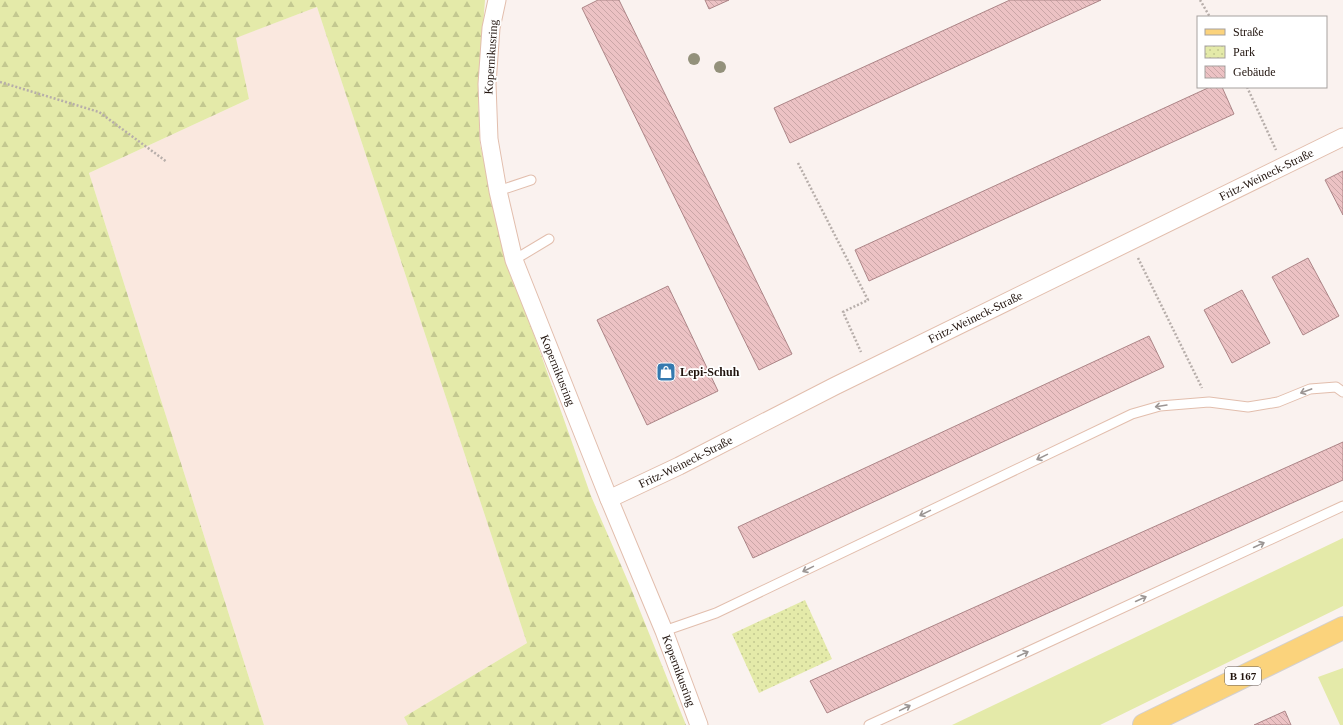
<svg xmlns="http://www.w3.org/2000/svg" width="1343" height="725" viewBox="0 0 1343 725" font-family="'Times New Roman',serif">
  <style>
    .built { fill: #fae8df }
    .green { fill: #e4eaa9 }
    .forest { fill: url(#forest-firs) }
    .park { fill: url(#park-dots) }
    .building { fill: url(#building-back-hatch); stroke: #ac8587 }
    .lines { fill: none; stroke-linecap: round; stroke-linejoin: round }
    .service-casing { stroke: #e2bead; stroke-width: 11 }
    .minor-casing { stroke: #e2bead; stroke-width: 19 }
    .primary-casing { stroke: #d3d0cf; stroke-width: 24 }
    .path { stroke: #b7aeaa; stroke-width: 2.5; stroke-dasharray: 2 2; stroke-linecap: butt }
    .service { stroke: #fff; stroke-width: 9 }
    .minor { stroke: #fff; stroke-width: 17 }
    .primary { stroke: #fbd37c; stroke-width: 22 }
    .tree { fill: #93917b }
    .oneway { stroke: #9b9593 }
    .labels { text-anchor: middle; stroke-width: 3.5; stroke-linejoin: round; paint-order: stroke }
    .shield { fill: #fff; stroke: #645a56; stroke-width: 1 }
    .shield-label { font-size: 11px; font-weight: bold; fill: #21140e }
    .street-label { font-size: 12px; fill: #21140e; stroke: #fff }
    .poi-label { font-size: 12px; font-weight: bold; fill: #21140e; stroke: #fff; text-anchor: start }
  </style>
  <defs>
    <pattern id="forest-firs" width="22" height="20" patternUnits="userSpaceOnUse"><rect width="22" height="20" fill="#e4eaa9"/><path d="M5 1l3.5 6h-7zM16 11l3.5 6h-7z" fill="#c3c890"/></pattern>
    <pattern id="park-dots" width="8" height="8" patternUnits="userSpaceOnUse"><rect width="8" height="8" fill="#e4eaa9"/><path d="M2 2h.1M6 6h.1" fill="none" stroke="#c3c890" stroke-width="1.8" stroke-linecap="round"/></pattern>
    <pattern id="building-back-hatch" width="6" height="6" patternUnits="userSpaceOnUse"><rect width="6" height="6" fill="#ecc2c4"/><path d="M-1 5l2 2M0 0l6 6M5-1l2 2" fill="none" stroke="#caa6a7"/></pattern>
  </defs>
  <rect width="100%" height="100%" fill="#faf2ef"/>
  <path class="built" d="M317,7L527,643L404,717L408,725H264L89,173L249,99L235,38Z"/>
  <path class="green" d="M1343,538V606L1100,725H952Z
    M1343,668V725H1340L1318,677Z"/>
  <path class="forest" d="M0,0H485L478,95L480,144L504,250L591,496L630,586L686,725H408L404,717L527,643L317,7L236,38L249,99L89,173L264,725H0Z"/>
  <path class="park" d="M805,600L832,659L759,693L732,634Z"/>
  <path class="building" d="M598,0H619L792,354L759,370L582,8Z
    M705,0H729L709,9Z
    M1010,0H1101L790,143L774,108Z
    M1210,87H1222L1234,114L869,281L855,250Z
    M1343,171V215L1325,180Z
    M1308,258L1339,316L1303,335L1272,277Z
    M668,286L718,391L647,425L597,320Z
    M1242,290L1270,343L1232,363L1204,310Z
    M1149,336L1164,367L753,558L738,527Z
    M1343,442V480L842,706L827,713L810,681Z
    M1285,711L1291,725H1254Z"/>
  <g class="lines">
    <g class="service-casing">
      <path id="service" d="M498,191L531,180
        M514,260L549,239
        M664,631L716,613L1132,414L1160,406L1209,402L1248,407L1278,402L1310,389L1336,387L1343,392
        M869,725L1343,506"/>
    </g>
    <g class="minor-casing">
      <g id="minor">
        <path id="s1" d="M497,0L491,28L487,84L489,139L498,191L514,260L609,499L664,631L699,725"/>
        <path id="s2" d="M609,499L679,466L835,386L1343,137"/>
      </g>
    </g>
    <g class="primary-casing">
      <path id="primary" d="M1144,725L1343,628"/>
    </g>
    <path class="path" d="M1200,0L1210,17
      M0,82L99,112L167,162
      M1247,87L1276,150
      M798,163L868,300L843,312L861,352
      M1138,258L1202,388"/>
    <use href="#service" class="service"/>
    <use href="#minor" class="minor"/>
    <use href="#primary" class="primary"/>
  </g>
  <g class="tree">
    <circle cx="694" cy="59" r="6"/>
    <circle cx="720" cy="67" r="6"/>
  </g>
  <defs><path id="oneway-shaft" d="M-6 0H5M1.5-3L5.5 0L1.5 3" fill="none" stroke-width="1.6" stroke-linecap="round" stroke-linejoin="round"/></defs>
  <g class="oneway">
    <use href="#oneway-shaft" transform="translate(1306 391) rotate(160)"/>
    <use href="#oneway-shaft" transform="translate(1161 406) rotate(171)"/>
    <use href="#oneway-shaft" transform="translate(1042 457) rotate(154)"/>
    <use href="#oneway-shaft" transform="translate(925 513) rotate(154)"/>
    <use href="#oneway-shaft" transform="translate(1259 545) rotate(-25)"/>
    <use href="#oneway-shaft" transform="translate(808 569) rotate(154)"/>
    <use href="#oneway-shaft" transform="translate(1141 599) rotate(-25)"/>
    <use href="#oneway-shaft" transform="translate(1023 654) rotate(-25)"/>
    <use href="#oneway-shaft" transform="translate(905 708) rotate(-26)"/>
  </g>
  <defs>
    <g id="shop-square" transform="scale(1)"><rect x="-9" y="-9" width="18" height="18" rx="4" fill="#3579af" stroke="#fff"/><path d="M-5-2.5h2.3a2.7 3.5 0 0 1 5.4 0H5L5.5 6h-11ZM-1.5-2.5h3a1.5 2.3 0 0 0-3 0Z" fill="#fff"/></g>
  </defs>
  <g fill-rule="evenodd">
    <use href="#shop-square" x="666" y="372"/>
  </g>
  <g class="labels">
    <rect class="shield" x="1225" y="667" width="36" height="18" rx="3"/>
    <g class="shield-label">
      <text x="1243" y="680">B 167</text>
    </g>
    <g class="street-label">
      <text transform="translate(491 57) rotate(-86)" y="4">Kopernikusring</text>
      <text dy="4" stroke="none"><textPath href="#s2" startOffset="733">Fritz-Weineck-Straße</textPath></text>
      <text dy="4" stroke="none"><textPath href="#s2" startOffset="409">Fritz-Weineck-Straße</textPath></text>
      <text dy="4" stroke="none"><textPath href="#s1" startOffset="382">Kopernikusring</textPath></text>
      <text dy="4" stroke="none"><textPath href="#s2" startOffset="85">Fritz-Weineck-Straße</textPath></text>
      <text dy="4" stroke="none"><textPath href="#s1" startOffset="706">Kopernikusring</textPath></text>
    </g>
    <g class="poi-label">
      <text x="680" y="376">Lepi-Schuh</text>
    </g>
  </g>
  <rect x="1197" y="16" width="130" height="72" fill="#ffffff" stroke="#a6a19f"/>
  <rect x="1205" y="29" width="20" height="6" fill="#fbd37c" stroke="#a6a19f"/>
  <text x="1233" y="36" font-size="12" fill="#21140e">Straße</text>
  <rect x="1205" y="46" width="20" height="12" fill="url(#park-dots)" stroke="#a6a19f"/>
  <text x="1233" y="56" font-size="12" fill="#21140e">Park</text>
  <rect x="1205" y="66" width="20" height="12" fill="url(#building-back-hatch)" stroke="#a6a19f"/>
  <text x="1233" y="76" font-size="12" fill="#21140e">Gebäude</text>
</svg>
